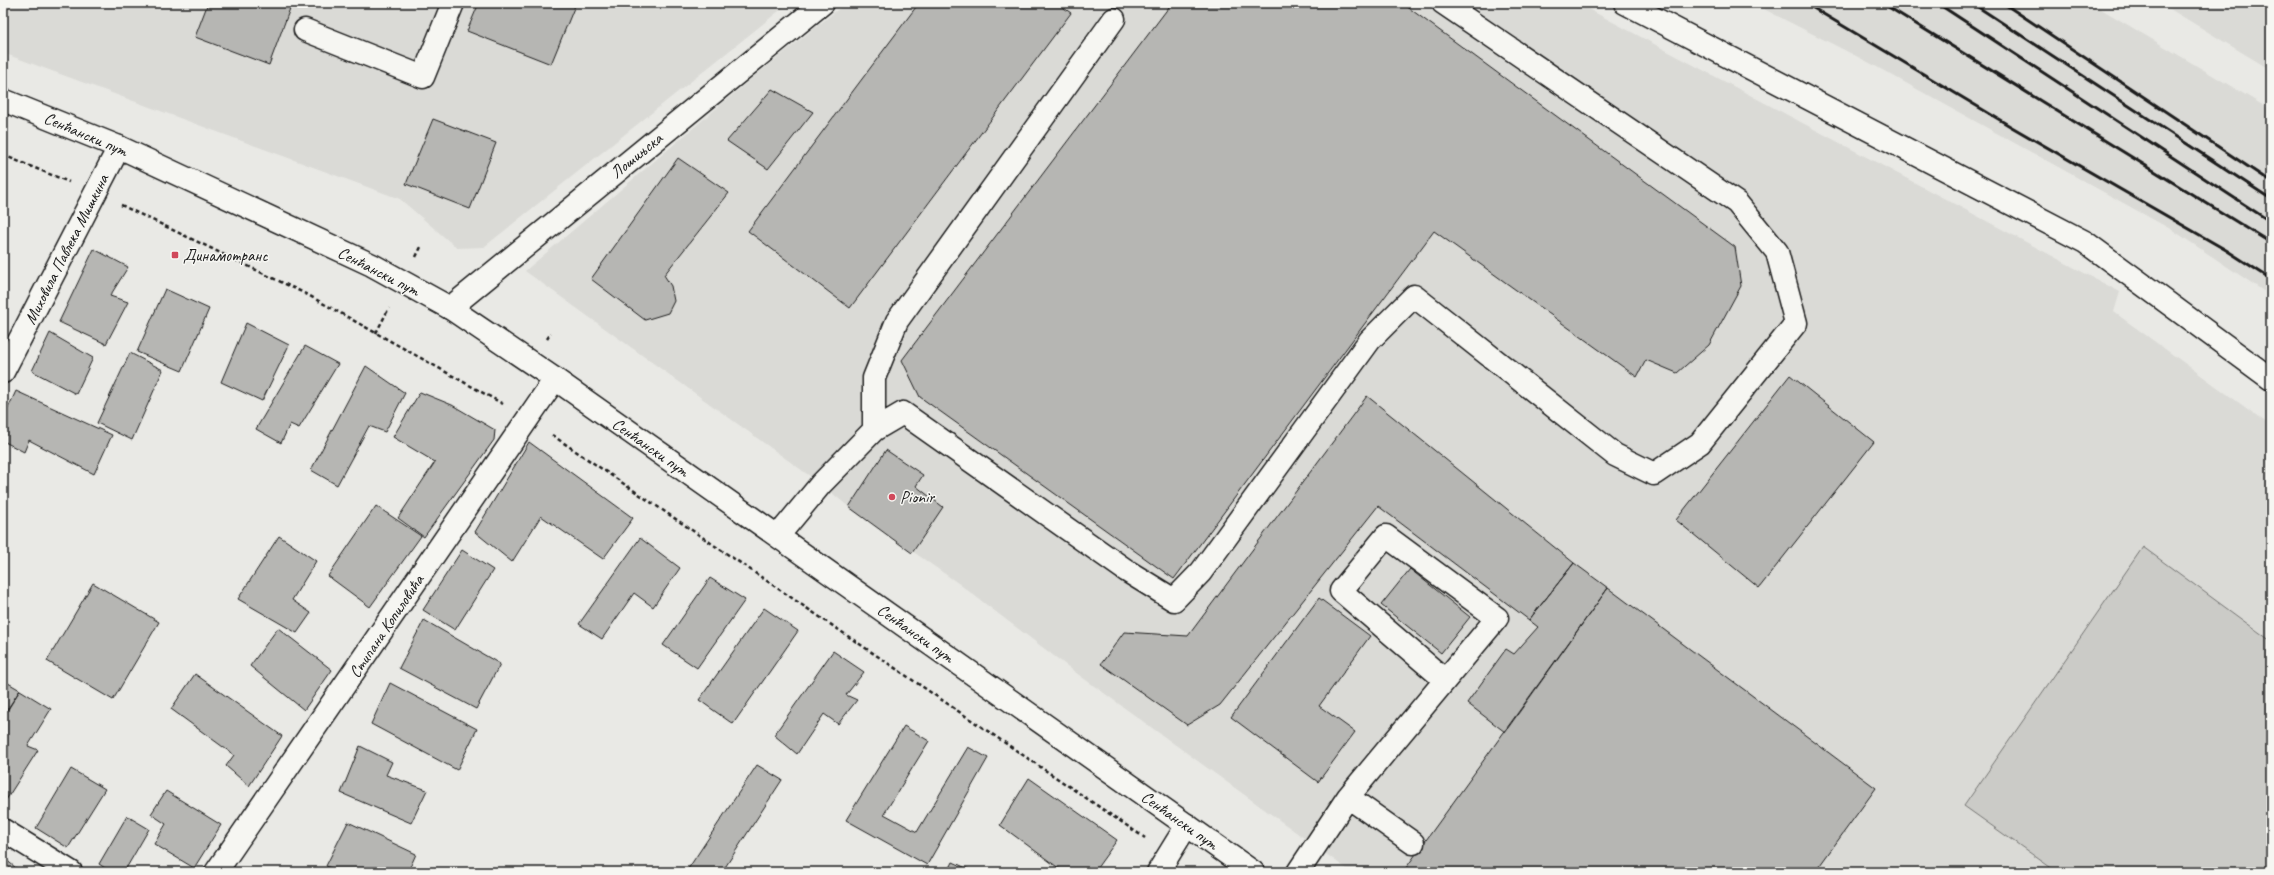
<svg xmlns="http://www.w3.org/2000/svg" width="2274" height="875" viewBox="0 0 2274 875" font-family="Caveat,sans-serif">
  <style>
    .built { fill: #dadad6 }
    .green { fill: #cbcbc7; stroke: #747472 }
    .building { fill: #b6b6b3; stroke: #1c1c1c }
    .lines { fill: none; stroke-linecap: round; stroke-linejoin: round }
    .minor-casing { stroke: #1c1c1c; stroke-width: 25 }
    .major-casing { stroke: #1c1c1c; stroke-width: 25 }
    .path { stroke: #1c1c1c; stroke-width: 2.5; stroke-dasharray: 4 3; stroke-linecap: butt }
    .minor { stroke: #f6f6f2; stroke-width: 22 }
    .major { stroke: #f6f6f2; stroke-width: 22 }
    .rail { stroke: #1c1c1c; stroke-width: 3 }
    .poi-dot { fill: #d1495b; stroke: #f6f6f2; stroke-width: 1.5 }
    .labels { text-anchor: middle; stroke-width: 3; stroke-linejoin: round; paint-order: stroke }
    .street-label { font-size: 17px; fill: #1c1c1c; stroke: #f6f6f2 }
    .poi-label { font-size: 17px; fill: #1c1c1c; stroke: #f6f6f2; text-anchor: start }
  </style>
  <rect width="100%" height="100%" fill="#e9e9e5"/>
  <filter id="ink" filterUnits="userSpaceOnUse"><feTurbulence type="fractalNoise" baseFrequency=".025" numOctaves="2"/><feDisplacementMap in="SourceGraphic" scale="8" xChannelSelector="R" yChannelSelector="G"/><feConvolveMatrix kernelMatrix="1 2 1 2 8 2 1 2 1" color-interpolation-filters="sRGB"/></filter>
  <g filter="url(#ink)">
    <path class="built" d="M3,3H789L484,247L457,248L400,199L3,53Z
      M846,3H1577L2120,292L2114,312L2271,426V641L2143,548L1964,806L2057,872H1351L1079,675L958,583L849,507L821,484L525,271L752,78Z
      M1752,3H2091L2271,110V296L2174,231L1868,62Z
      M2160,3H2271V70Z"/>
    <path class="green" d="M2143,547L2271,641V872H2057L1964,806Z"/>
    <path class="building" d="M208,3H292L269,65L195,37Z
      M479,3H576L551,64L467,31Z
      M919,3H1057L1071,13L850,308L748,231Z
      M1172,3H1402L1735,247L1741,286L1709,345L1677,373L1646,360L1637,377L1434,231L1174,579L920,397L902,360Z
      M772,89L813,112L768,169L727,141Z
      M433,119L496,143L470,209L406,184Z
      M678,158L729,193L664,275L671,286L674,301L668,313L645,320L591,279Z
      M94,249L128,267L110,296L128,302L106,344L59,322Z
      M165,289L209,309L182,371L137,352Z
      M246,323L289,345L262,401L221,382Z
      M50,333L93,358L76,394L32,371Z
      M305,346L338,364L299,428L290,424L281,443L256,429Z
      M130,353L163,370L132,440L97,423Z
      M366,366L405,393L385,432L369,426L337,485L311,470Z
      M1790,375L1874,442L1759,588L1676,520Z
      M16,391L112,435L94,474L29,440L24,452L3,441V419Z
      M420,392L452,405L495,430L494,440L424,537L398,518L435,462L393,437Z
      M1367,396L1574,563L1529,620L1378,506L1220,705L1187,725L1101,664L1124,632L1188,636Z
      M529,442L633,518L603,559L541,516L512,562L475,532Z
      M886,450L923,475L916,486L943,507L912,553L849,507Z
      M376,506L421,536L370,607L328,576Z
      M279,536L316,561L292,600L311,613L297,633L238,599Z
      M640,538L680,568L653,607L634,593L602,639L579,624Z
      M462,550L493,570L455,630L423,610Z
      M1574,563L1608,588L1505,732L1467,703L1506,649L1514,654L1538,627L1529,620Z
      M1410,569L1470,617L1441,653L1381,605Z
      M710,578L745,600L697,668L663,645Z
      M93,583L159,622L113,700L47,661Z
      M1608,588L1876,788L1815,872H1403Z
      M1319,598L1370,636L1319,706L1355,732L1318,782L1231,717Z
      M764,608L798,631L733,724L699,700Z
      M424,620L500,664L476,709L399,668Z
      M278,628L332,670L304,710L250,666Z
      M833,651L864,672L846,695L857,700L838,724L824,714L797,754L774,735Z
      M195,674L282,736L249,786L226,766L234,755L171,709Z
      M3,680L20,690L7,711L3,709Z
      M390,683L477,729L457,770L371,724Z
      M20,690L51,709L28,746L38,750L6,800L3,799V716Z
      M904,726L929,741L884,814L917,832L968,747L988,758L927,865L846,820Z
      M360,746L392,762L386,775L427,790L411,823L341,793Z
      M757,765L782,780L722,872H693L688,869Z
      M71,769L105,789L68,848L36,828Z
      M1029,778L1117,840L1094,872H1064L1000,825Z
      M166,791L221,825L194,868L154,844L166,824L151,814Z
      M127,816L149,829L124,872H111L99,864Z
      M348,822L416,854L408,872H342L326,866Z
      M5,859L21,872H3Z
      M953,862L975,872H948Z"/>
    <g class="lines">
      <g class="minor-casing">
        <path id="minor" d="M1625,3L2085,242L2271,379
          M305,30L423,77L453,3
          M450,308L823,3
          M3,372L119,147
          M874,430V378L897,321L1114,19
          M778,536L821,484L874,430L903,413L1127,571L1174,600L1201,572L1370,340L1414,296L1615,455L1654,474L1700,443L1796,323L1777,252L1737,203L1443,3
          M1348,797L1413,843
          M3,830L71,872
          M216,872L555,379
          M1158,872L1187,825
          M1298,872L1348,797L1497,618L1386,536L1341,591L1445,680"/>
      </g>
      <g class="major-casing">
        <path id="major" d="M3,100L119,147L372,265L450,308L555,379L1253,872"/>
      </g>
      <path class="path" d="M3,155L69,182
        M121,205L308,295L503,404
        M416,257L422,245
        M376,333L389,308
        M547,339L551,333
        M552,435L1145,838"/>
      <use href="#minor" class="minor"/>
      <use href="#major" class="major"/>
      <path class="rail" d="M1805,3L2010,126L2226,250L2271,279
        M1882,3L2271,243
        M1937,3L2271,222
        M1972,3L2271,199
        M2003,3L2271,182"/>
    </g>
  </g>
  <g class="poi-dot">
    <rect x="171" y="251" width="8" height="8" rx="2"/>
    <circle cx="892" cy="497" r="4"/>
  </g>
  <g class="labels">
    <g class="street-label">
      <text transform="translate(86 134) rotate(23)" y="6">Сенћански пут</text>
      <text transform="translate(636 155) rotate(-39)" y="6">Лошињска</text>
      <text transform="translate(66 249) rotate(-63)" y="6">Миховила Павлека Мишкина</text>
      <text transform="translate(379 271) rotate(27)" y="6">Сенћански пут</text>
      <text transform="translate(651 447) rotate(35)" y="6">Сенћански пут</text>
      <text transform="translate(386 626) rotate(-56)" y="6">Стипана Копиловића</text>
      <text transform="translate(916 633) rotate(35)" y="6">Сенћански пут</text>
      <text transform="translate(1180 820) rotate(35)" y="6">Сенћански пут</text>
    </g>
    <g class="poi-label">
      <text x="183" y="261">Динамотранс</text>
      <text x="900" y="503">Pionir</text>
    </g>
  </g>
  <rect width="2274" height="875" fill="none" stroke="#f6f6f2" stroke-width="16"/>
  <rect x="8" y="8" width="2258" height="859" fill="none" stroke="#1c1c1c" stroke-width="1.5" filter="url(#ink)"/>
</svg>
